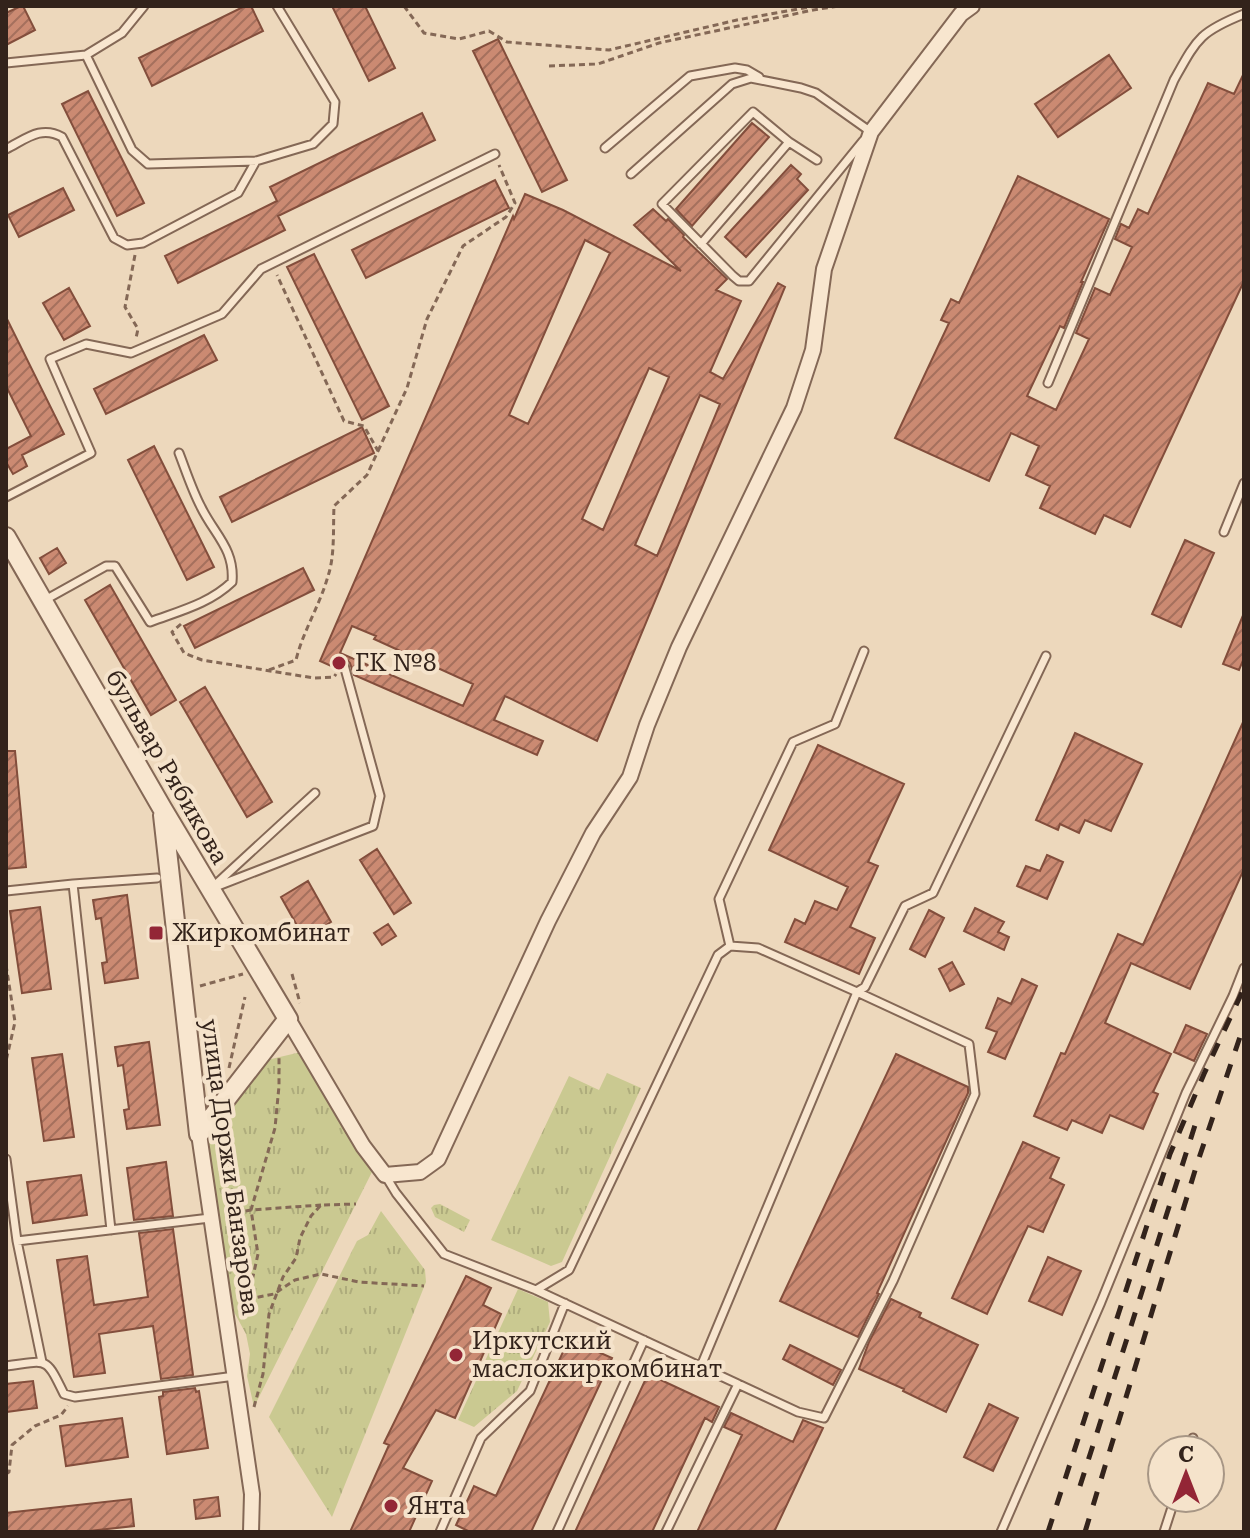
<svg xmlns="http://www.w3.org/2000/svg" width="1250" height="1538" viewBox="0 0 1250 1538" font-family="'Roboto Serif',serif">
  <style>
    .grass { fill: url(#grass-tufts) }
    .building { fill: url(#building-hatch); stroke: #834e3c; stroke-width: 2; fill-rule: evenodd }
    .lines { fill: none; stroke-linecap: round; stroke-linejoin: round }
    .service-casing { stroke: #846856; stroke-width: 11 }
    .minor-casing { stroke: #846856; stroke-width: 18 }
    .tertiary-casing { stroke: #846856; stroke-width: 22 }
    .path { stroke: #846856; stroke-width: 3; stroke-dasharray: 6 4; stroke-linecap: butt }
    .service { stroke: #f8e6cf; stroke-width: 7 }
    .minor { stroke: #f8e6cf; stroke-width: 14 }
    .tertiary { stroke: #f8e6cf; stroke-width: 18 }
    .rail { stroke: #33231b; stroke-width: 5; stroke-dasharray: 14 14; stroke-linecap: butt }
    .poi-dot { fill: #932636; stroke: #f5e3cb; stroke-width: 3 }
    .labels { text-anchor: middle; stroke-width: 8; stroke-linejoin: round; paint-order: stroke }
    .poi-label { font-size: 24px; fill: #33231b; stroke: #f5e3cb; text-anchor: start }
    .street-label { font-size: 24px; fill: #33231b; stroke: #f5e3cb }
  </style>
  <defs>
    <pattern id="grass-tufts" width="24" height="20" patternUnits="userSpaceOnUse" patternTransform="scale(2)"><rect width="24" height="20" fill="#cac991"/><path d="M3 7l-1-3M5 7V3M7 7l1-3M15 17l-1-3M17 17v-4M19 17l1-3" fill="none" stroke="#aeac7c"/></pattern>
    <pattern id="building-hatch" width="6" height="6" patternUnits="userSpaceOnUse" patternTransform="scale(2)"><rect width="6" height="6" fill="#cb8a72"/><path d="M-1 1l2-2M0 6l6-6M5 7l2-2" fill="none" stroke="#a5705d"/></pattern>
  </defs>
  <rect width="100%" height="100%" fill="#edd8bc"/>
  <path class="grass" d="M301,1052L372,1172L254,1407L247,1376L250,1354L246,1334L234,1312L206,1139L267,1060Z
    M607,1073L641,1088L562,1262L551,1266L491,1240L569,1076L599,1090Z
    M440,1204L470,1220L464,1232L435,1217L431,1208L434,1205Z
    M381,1211L425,1270L426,1282L332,1517L269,1417L357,1241L368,1235Z
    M518,1289L548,1302L550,1322L517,1391L474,1427L458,1420Z"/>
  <path class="building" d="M21,6H23L35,30L6,45V13Z
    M245,6H251L263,31L152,86L139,58Z
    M332,6H365L395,68L369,81Z
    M498,39L567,180L542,192L473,51Z
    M1109,55L1131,88L1058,137L1035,104Z
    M1244,73V281L1130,527L1104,515L1095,534L1040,508L1050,486L1026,475L1039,446L1011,433L989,481L895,438L949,323L941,320L951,299L959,303L1018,176L1109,219L1081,282H1083L1064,328L1060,326L1027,396L1056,410L1089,339L1076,333L1095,288L1110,295L1132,247L1115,239L1121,224L1129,228L1138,209L1148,214L1208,83L1234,94Z
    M88,91L144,203L117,216L62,104Z
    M422,113L435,140L278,216L285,230L178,283L165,256L277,201L270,187Z
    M752,123L769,137L692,226L676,209Z
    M791,165L801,174L797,179L808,190L746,257L725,237Z
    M495,180L509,208L366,278L352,250Z
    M63,188L74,210L19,237L8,215Z
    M525,194L563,210L681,271L634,225L653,209L666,221L668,219L684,235L683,237L727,279L716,290L741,301L710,372L723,379L778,283L785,287L597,741L505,696L494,720L543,741L537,755L354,675L350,663L346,659L339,661L338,669L320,661L513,216L514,219ZM585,240L610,253L528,424L509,415ZM649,368L669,377L603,530L582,519ZM700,395L720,404L657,556L635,545ZM352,626L376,636L374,639L473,684L463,706L340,653Z
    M314,254L389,406L362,420L287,267Z
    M69,288L90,326L64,340L43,303Z
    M6,317L64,434L22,455L27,466L13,474L6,462V449L31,436L6,386Z
    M204,335L217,360L106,414L94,389Z
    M362,427L374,453L232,522L220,497Z
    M154,446L214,567L187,580L128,460Z
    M1185,540L1214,553L1181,627L1152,614Z
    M57,548L66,563L49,574L40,558Z
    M303,568L314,590L195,648L184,626Z
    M110,585L176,700L151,715L85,600Z
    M1244,613V658L1239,670L1223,664Z
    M205,687L272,802L247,817L180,702Z
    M1244,720V869L1190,989L1131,963L1105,1023L1171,1054L1153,1092L1158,1094L1143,1129L1110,1115L1102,1133L1072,1120L1067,1130L1034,1116L1061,1053L1065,1054L1118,934L1143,945Z
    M1075,733L1142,764L1111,831L1085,820L1079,833L1060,824L1058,830L1036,820Z
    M818,745L904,784L868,862L878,866L850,927L875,938L859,974L785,942L795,919L805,924L815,901L837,910L848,887L769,850Z
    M6,751H15L26,867L6,869Z
    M377,849L411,903L394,914L360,860Z
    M1047,855L1063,862L1047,899L1017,886L1026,866L1040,871Z
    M308,881L331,922L304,938L281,897Z
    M127,895L138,978L105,983L102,963L107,962L101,918L96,919L93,900Z
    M40,907L51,989L22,993L10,911Z
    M975,908L1004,922L998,932L1009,937L1004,950L964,931Z
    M929,910L944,918L925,957L910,949Z
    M388,924L396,936L382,945L374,933Z
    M952,962L964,984L950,991L939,969Z
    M1022,979L1037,986L1005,1059L988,1052L997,1032L986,1028L998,998L1011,1004Z
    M1186,1025L1207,1034L1194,1061L1174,1052Z
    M149,1042L160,1125L127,1129L124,1110L129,1109L123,1065L118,1066L115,1047Z
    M62,1054L74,1137L44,1141L32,1058Z
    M896,1054L968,1087V1093L877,1293L879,1294L858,1337L780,1301Z
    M1023,1142L1059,1158L1050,1178L1064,1185L1043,1232L1028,1226L987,1314L952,1298Z
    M166,1162L173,1216L134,1220L127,1168Z
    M81,1175L87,1215L33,1223L27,1182Z
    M173,1229L193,1375L161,1379L153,1326L99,1334L105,1373L74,1377L57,1260L87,1256L94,1305L148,1297L139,1233Z
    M1048,1257L1081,1271L1062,1315L1029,1301Z
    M466,1276L491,1288L483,1305L501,1314L455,1418L436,1410L403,1468L432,1481L409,1532H350L389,1445L384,1443Z
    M891,1299L921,1313L919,1317L978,1345L946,1412L903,1391L904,1389L859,1369L869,1342Z
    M569,1339L612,1358L531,1532H470L456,1525L474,1486L496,1496Z
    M790,1345L841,1370L833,1385L783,1359Z
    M648,1374L719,1407L712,1422L705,1418L652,1532H575Z
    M33,1381L37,1408L6,1412V1384Z
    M195,1388L196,1392L199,1391L208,1448L167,1454L159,1397L163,1396V1392Z
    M989,1404L1018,1418L993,1471L964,1457Z
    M731,1413L793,1442L803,1420L823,1428L774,1532H697L742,1435L724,1427Z
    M122,1418L128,1457L66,1466L60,1426Z
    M218,1497L220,1516L196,1519L194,1500Z
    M131,1499L134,1526L80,1532H6V1513Z"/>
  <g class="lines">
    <g class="service-casing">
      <path id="service" d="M86,55L132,150L148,164L256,161L313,144L333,124L335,102L277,6
        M6,63L86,55L122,33L144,6
        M789,142L817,160
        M605,148L690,76L735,68L747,70L759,77
        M6,149C26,139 41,125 62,137L114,238L127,245L143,243L238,193L256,161
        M631,174L732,84L751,78L801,88L816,93L871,132
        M701,244L789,142L753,112L662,204L733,276L739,281H749L863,141
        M1048,383L1174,80C1197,39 1199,32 1244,14
        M6,497L91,453L50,359L86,344L131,353L222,314L261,269L495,154
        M1224,532L1244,483
        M45,600L106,566H115L150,622C179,611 209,604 232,582C235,549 214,534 201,507C192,490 186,471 179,453
        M73,884L157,878
        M215,885L315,793
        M210,889L373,826L380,796L344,665
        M6,891L73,884L111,1230
        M730,946L719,899L793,742L835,724L864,651
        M6,1159L17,1241L42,1362
        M385,1175L396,1193L444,1254L536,1290L798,1412L824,1418L893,1281L975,1094L969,1044L857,992L701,1366
        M17,1241L210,1218
        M536,1290L569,1270L718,955L730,946L758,948L857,992L865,987L905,906L933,893L1046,656
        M6,1366C48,1361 45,1355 64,1394L75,1397L235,1376
        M1189,1450L1193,1438
        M440,1532L481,1438L530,1391L565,1303
        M557,1532L644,1340
        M666,1532L738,1384
        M1001,1532L1101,1302L1186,1093L1233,996L1244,968
        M1164,1532L1175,1498"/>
    </g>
    <g class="minor-casing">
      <path id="minor" d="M288,1019L363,1146L385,1175L420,1172L438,1159L548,921L593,833L630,777L647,725L679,647L794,408L813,350L824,269L871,132L961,14L972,6
        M199,1134L252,1494L251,1532"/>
    </g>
    <g class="tertiary-casing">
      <path id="tertiary" d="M6,537L162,808L288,1019L199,1134
        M163,815L199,1134"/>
    </g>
    <path class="path" d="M404,6L424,33L459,39L489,31L507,42L609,50L737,20L815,6
      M549,66L598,64L659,43L813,10L839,6
      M135,255L125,307L138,329L136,338
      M378,451L407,388L427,319L463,246L506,217L515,203L499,165
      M181,624L172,632L184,653L202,660L314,678L334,677L336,674
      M269,670L296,660C303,631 320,605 328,576C335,556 333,527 334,506L367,475L378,451L364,426L344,421L277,275
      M6,965L15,1022L6,1061
      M292,974L300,1003
      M200,986L243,974
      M229,1068L245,997
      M226,1215L251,1210L321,1205
      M248,1299L258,1254L251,1210L275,1128L279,1086V1056
      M238,1301L274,1294L295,1280L321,1274L359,1282L424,1286
      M254,1407L263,1374L269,1314L283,1277L296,1258L300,1238L311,1216L321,1205L356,1204
      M6,1474L9,1472L12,1445L35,1426L61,1415L68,1406"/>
    <use href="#service" class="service"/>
    <use href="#minor" class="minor"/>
    <use href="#tertiary" class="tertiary"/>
    <path class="rail" d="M1080,1486L1197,1119
      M1048,1532L1170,1154L1204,1074L1244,988
      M1085,1532L1197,1164L1244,1025"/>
  </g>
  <g class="poi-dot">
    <circle cx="339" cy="663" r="8"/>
    <rect x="148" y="925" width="16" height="16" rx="4"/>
    <circle cx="456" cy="1355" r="8"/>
    <circle cx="391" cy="1506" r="8"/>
  </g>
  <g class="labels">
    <g class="poi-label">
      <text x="355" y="671">ГК №8</text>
      <text x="172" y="941">Жиркомбинат</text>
      <text x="472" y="1349">Иркутский<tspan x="472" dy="28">масложиркомбинат</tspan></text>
      <text x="407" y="1514">Янта</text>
    </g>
    <g class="street-label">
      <text transform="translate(167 767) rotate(60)" y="8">бульвар Рябикова</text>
      <text transform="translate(230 1167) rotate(82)" y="8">улица Доржи Банзарова</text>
    </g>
  </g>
  <rect width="1250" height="1538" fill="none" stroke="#33231b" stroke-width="16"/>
  <g transform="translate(1186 1474)"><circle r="38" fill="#f5e3cb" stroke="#a79685" stroke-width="2"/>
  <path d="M0-6L14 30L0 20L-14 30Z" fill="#932636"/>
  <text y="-12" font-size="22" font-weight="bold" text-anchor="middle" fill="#33231b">С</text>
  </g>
</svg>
